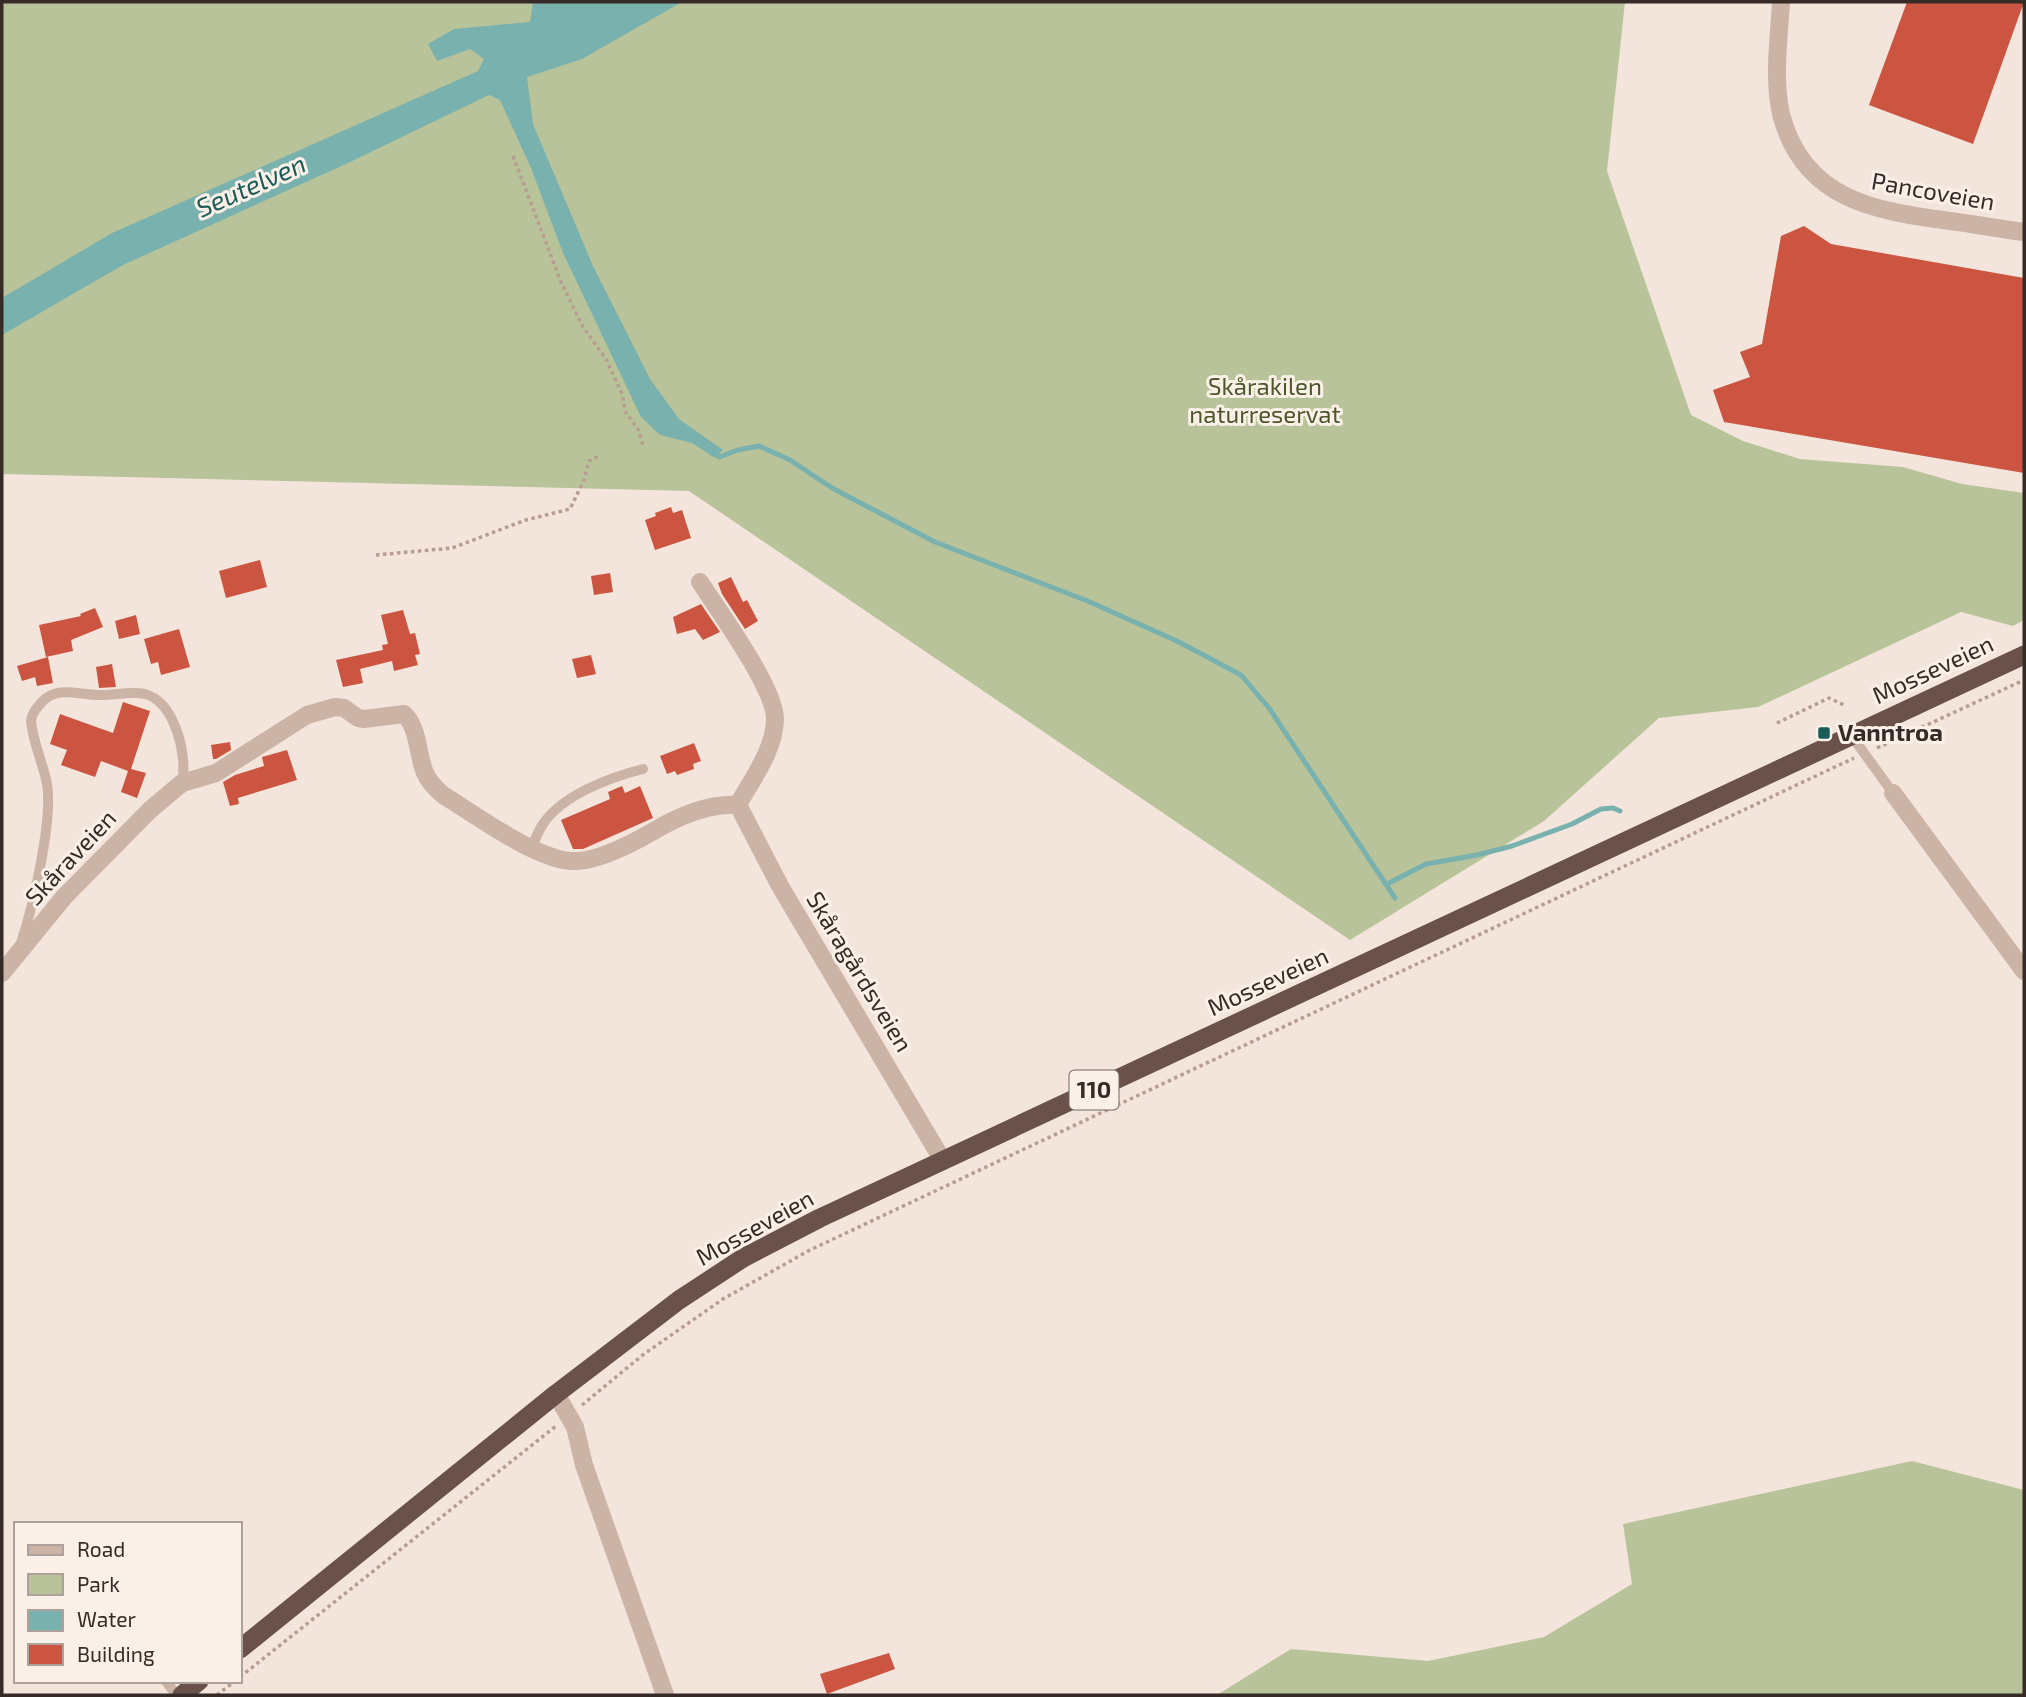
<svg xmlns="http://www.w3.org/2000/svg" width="2026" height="1697" viewBox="0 0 2026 1697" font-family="'Exo 2',sans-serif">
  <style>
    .green { fill: #b9c39a }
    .water { fill: #79b1ae }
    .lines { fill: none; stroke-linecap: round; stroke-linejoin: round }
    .stream { stroke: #79b1ae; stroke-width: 5 }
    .building { fill: #cb5541 }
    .path { stroke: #b79d91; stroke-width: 3.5; stroke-dasharray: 3.5 3.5; stroke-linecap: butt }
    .service { stroke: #cbb4a6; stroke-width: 10 }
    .minor { stroke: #cbb4a6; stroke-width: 18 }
    .trunk { stroke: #6a524b; stroke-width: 19 }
    .poi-dot { fill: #1b5b58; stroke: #faf0e8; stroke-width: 2.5 }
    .labels { text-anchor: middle; stroke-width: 6; stroke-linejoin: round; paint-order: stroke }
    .shield { fill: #faf0e8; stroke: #726662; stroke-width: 2 }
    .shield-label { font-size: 23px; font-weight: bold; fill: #372b28 }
    .street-label { font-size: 24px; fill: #372b28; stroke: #faf0e8 }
    .park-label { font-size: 24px; fill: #4b572a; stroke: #faf0e8 }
    .poi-label { font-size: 24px; font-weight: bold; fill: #372b28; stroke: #faf0e8; text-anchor: start }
    .water-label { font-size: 26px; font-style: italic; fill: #1b5b58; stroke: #faf0e8 }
  </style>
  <rect width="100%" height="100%" fill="#f3e5db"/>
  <path class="green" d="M2,2H1625L1607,171L1691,415L1743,441L1800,459L1903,467L1962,484L2024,493V620L2013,626L1961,612L1758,707L1659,718L1544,821L1350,940L689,491L2,474Z
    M1912,1461L2024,1490V1695H1217L1291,1649L1428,1661L1544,1637L1632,1584L1623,1524Z"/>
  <path class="water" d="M536,2H682L582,59L527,77L533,124L593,266L650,379L679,419L723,450L715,458L692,443L660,435L641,417L563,253L531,168L500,100L489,95L348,163L123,265L2,335V298L112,233L478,71L484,59L470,49L437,61L428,44L454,29L530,22L533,3Z"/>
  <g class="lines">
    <path class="stream" d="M719,457L738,450L759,446L790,460L832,488L935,542L1090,602L1179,642L1241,675L1269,708L1395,898
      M1387,884L1426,864L1477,855L1512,846L1572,824L1601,809L1613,808L1620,811"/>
  </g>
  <path class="building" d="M1907,2H2024L1973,144L1869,105Z
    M1804,226L1831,244L2024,278V473L1724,422L1713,390L1750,377L1740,352L1762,344L1781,236Z
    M671,507L673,513L682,510L691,538L655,550L645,520L656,516L655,513Z
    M260,560L267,587L226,598L219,571Z
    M610,573L613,592L594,595L591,576Z
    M731,577L743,602L747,600L758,621L745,629L722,594L718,583Z
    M701,604L720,632L703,640L695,629L677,634L673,617Z
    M95,608L103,627L71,640L73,651L46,657L39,625L81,616L80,614Z
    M403,610L410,634L415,633L420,654L415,655L418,665L394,671L392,661L360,669L363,683L343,687L336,660L383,650L382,645L388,644L381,615Z
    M136,615L140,634L119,639L115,621Z
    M179,629L190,667L161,675L158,662L151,664L144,639Z
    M591,655L596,674L577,678L572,659Z
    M48,657L53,683L37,686L35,677L22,681L17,666Z
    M112,664L116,687L99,688L96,667Z
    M123,702L150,711L131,769L146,773L137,798L121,792L128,771L101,761L95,777L61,765L67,750L50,744L60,714L113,733Z
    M230,742L231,750L216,759H213L211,745Z
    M694,743L701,761L693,764L694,769L677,775L675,771L667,774L660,756Z
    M287,750L297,780L238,798L239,804L230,806L223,782L235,775L264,766L262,757Z
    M622,786L625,793L640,786L653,818L583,849H573L561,820L610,799L608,792Z
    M889,1653L895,1669L827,1694L820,1674Z"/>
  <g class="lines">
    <path class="path" d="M513,156L561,282L583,327L606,359L622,394L626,413L638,429L644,448
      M376,555L452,548L526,520L570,509L584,480L589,461L601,455
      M1777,723L1829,698L1844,705
      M1877,748L2024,680
      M582,1405L644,1354L723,1299L810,1250L1854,758
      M240,1677L556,1426
      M217,1695L235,1681"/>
    <path class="service" d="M1851,735L1893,793
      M531,849C535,841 538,831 543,824C562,795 611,777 643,769
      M21,943C33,907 53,820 47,784C43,763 33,743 31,721C32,713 36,709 41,703C57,684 80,696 102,695C116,695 131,691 145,694C175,702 188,756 182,783
      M166,1681L176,1695"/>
    <path class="minor" d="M1781,2C1779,38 1773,79 1781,114C1803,200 1875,211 1950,221C1975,224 1999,229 2024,232
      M700,582C718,610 776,689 775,720C774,751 752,779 738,805
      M1893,793L2024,971
      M2,973L64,897L150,810L182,783L216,773L307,715L335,707L344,708L358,718L364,719L404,714C419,728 417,754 425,773C429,782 436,789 443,795C476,815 540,863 577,861C601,860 631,844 652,832C677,817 708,803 738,805L780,886L943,1161
      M556,1394L575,1427L584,1465L665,1695"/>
    <path class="trunk" d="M240,1649L556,1394L679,1300L743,1258L820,1218L2024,655
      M182,1695L199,1681"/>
  </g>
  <rect class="poi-dot" x="1817" y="726" width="14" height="14" rx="3.5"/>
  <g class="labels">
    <rect class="shield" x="1069.5" y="1070.5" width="49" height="39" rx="5"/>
    <g class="shield-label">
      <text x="1094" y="1098">110</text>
    </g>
    <g class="street-label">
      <text transform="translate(1933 192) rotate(10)" y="8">Pancoveien</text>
      <text transform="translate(1933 670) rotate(-25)" y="8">Mosseveien</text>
      <text transform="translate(71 858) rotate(-47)" y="8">Skåraveien</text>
      <text transform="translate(859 972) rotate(59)" y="8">Skåragårdsveien</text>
      <text transform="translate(1268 982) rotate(-25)" y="8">Mosseveien</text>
      <text transform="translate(755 1228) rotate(-29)" y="8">Mosseveien</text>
    </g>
    <g class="park-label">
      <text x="1265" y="395">Skårakilen<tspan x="1265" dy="28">naturreservat</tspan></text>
    </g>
    <g class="poi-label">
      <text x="1838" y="741">Vanntroa</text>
    </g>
    <g class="water-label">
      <text transform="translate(251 186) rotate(-24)" y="9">Seutelven</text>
    </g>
  </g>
  <rect width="2026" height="1697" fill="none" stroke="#372b28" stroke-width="7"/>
  <rect x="14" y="1522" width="228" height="161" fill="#faf0e8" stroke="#aca19b" stroke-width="2"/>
  <rect x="28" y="1545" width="35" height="10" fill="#cbb4a6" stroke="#aca19b" stroke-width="2"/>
  <text x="77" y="1557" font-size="21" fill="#372b28">Road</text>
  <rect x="28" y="1574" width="35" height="21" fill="#b9c39a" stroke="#aca19b" stroke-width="2"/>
  <text x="77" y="1592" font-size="21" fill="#372b28">Park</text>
  <rect x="28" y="1610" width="35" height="21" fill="#79b1ae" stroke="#aca19b" stroke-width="2"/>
  <text x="77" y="1627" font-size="21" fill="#372b28">Water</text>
  <rect x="28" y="1644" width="35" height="21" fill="#cb5541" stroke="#aca19b" stroke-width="2"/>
  <text x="77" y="1662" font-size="21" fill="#372b28">Building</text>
</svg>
